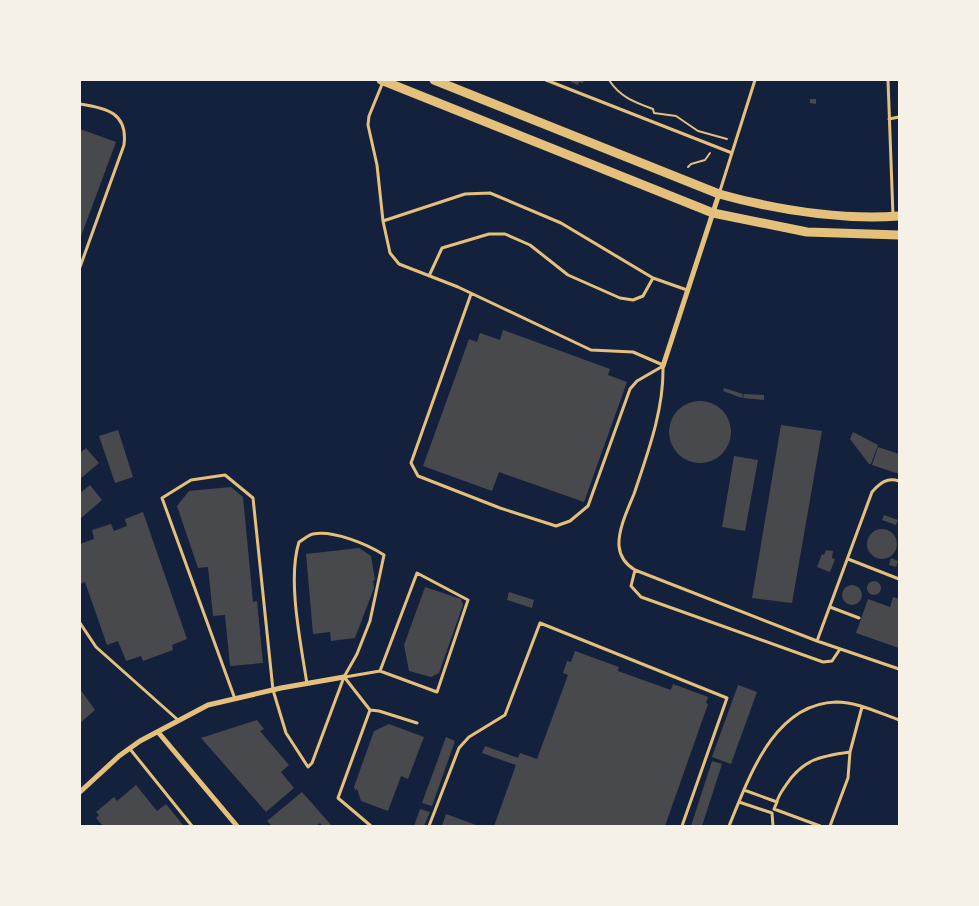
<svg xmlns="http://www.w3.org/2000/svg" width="979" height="906" viewBox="0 0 979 906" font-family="Arial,sans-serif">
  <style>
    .building { fill: #48494c }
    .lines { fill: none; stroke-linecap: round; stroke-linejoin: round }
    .path { stroke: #e5c07b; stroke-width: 2 }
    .service { stroke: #e5c07b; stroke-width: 3 }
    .minor { stroke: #e5c07b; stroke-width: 5 }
    .secondary { stroke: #e5c07b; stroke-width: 9 }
  </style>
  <rect width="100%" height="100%" fill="#14213d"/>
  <path class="building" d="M572,80H584L583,83L579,82L578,85L571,82Z
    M810,99H816V104L810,103Z
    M80,129L116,142L80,239Z
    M503,330L610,369L608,375L627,382L584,502L499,472L492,491L423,466L469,339L477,342L480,333L500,340Z
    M724,388L743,394L742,398L723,391Z
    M744,394L764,395V400L743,398Z
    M669 432a31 31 0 1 1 62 0a31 31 0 1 1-62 0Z
    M781,425L822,431L792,603L752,598Z
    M118,430L133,477L115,483L99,436Z
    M853,432L878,445L871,464H869L850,439Z
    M878,447L899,454V474L872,465Z
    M86,448L99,463L80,479V453Z
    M734,456L758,460L745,531L722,527Z
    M90,485L102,500L80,519V493Z
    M231,487L243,497L253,602L257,601L263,663L230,666L225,615L213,616L208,567L198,568L177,506L189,491Z
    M143,512L187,639L172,645L173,650L143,661L141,656L126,661L118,641L107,645L85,582L80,584V544L94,539L92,530L111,524L114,531L127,526L125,519Z
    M884,515L898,520L896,525L882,520Z
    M867 544a15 15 0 1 1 30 0a15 15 0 1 1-30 0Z
    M359,548L371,556L375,580L373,581L374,588L355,638L331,641L330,632L313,634L306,554Z
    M826,550L833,551L832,558L835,559L830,572L817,567L822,554L824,555Z
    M891,558L898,561L896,567L889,565Z
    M867 588a7 7 0 1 1 14 0a7 7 0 1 1-14 0Z
    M842 595a10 10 0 1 1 20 0a10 10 0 1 1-20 0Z
    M425,587L461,599L463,605L439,673L431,677L409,671L404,645Z
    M509,592L534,600L532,608L507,600Z
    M893,597L899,599V648L856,633L868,599L890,607Z
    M575,651L619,667L618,671L671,690L673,684L708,697L706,703L708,704L665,826H494L516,765L482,753L485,746L518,758L520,753L537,759L568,675L563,673L567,661L571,662Z
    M738,685L757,692L731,764L712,757Z
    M80,689L95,710L80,723Z
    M257,720L264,729L260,731L289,765L281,772L294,788L266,812L201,738Z
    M389,724L424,737L408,779L401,776L388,811L361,801L357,789L355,790L354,787L374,731Z
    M446,737L455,741L432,806L422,803Z
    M712,761L722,764L702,826H691Z
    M136,785L157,811L166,804L184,826H103L96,818L99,815L96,812L114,797L117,801Z
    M302,792L332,826H322L320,823L316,826H272L267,821Z
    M420,809L430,812L424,826H414Z
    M446,814L479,826H442Z"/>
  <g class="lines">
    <path class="path" d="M609,80C620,97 634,102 653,109L654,113L676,116L698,131L727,139
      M688,167L691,164L705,160L710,153"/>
    <path class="service" d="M546,80L732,153
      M888,80L893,216
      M383,82L369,116L368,125L377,165L383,221L390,253L399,264L458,287L591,350L633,352L663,365
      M80,104C107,108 128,113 124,145L80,267
      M889,119L899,117
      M719,194L755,80
      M383,221L465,194L490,193L561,223L653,278L687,290
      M429,276L442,248L489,234H505L530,245L568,275L620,298L633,300L643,296L653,278
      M471,294L411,463L418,476L500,508L556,526L570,521L588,506L630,389L637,381L663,366
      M663,366C664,410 648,452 634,494C628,509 618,529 619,546C620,557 625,564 635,570L817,641L899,669
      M848,559L899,579
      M635,570L631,586L641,597L823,662L832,661L840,649
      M830,607L859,618
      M80,623L96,647L178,720
      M817,641L872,492C880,483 887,477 899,481
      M345,677L380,671L437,692L468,600L417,573L380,671
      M345,678L370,710L338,798L371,826
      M235,699L162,498L191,480L225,475L253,498L273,690L286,733L308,767L312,763L344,677L357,654L370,621L384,555C367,544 333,530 313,534C308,535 303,540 299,542C287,580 301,644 307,684
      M370,710L379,711L417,723
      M130,749L192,826
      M744,790L777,802C778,796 782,791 786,785C803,759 821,756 850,752L862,707
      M739,802L772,813L773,826
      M777,802L774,809L820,826
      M429,826L459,748L469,737L505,715L540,623L727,698L682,826
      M729,826C749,778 773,704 836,702C858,702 879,713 899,720
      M830,826L848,778L850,752"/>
    <path class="minor" d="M663,366L719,194
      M158,732L237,826
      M80,792L119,756L140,741L208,705L281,688L344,677"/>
    <path class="secondary" d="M381,80L713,213L807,232L899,235
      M434,80L719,194C777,210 839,220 899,216"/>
  </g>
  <rect width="979" height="906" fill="none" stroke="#f6f1e7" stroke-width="162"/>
</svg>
